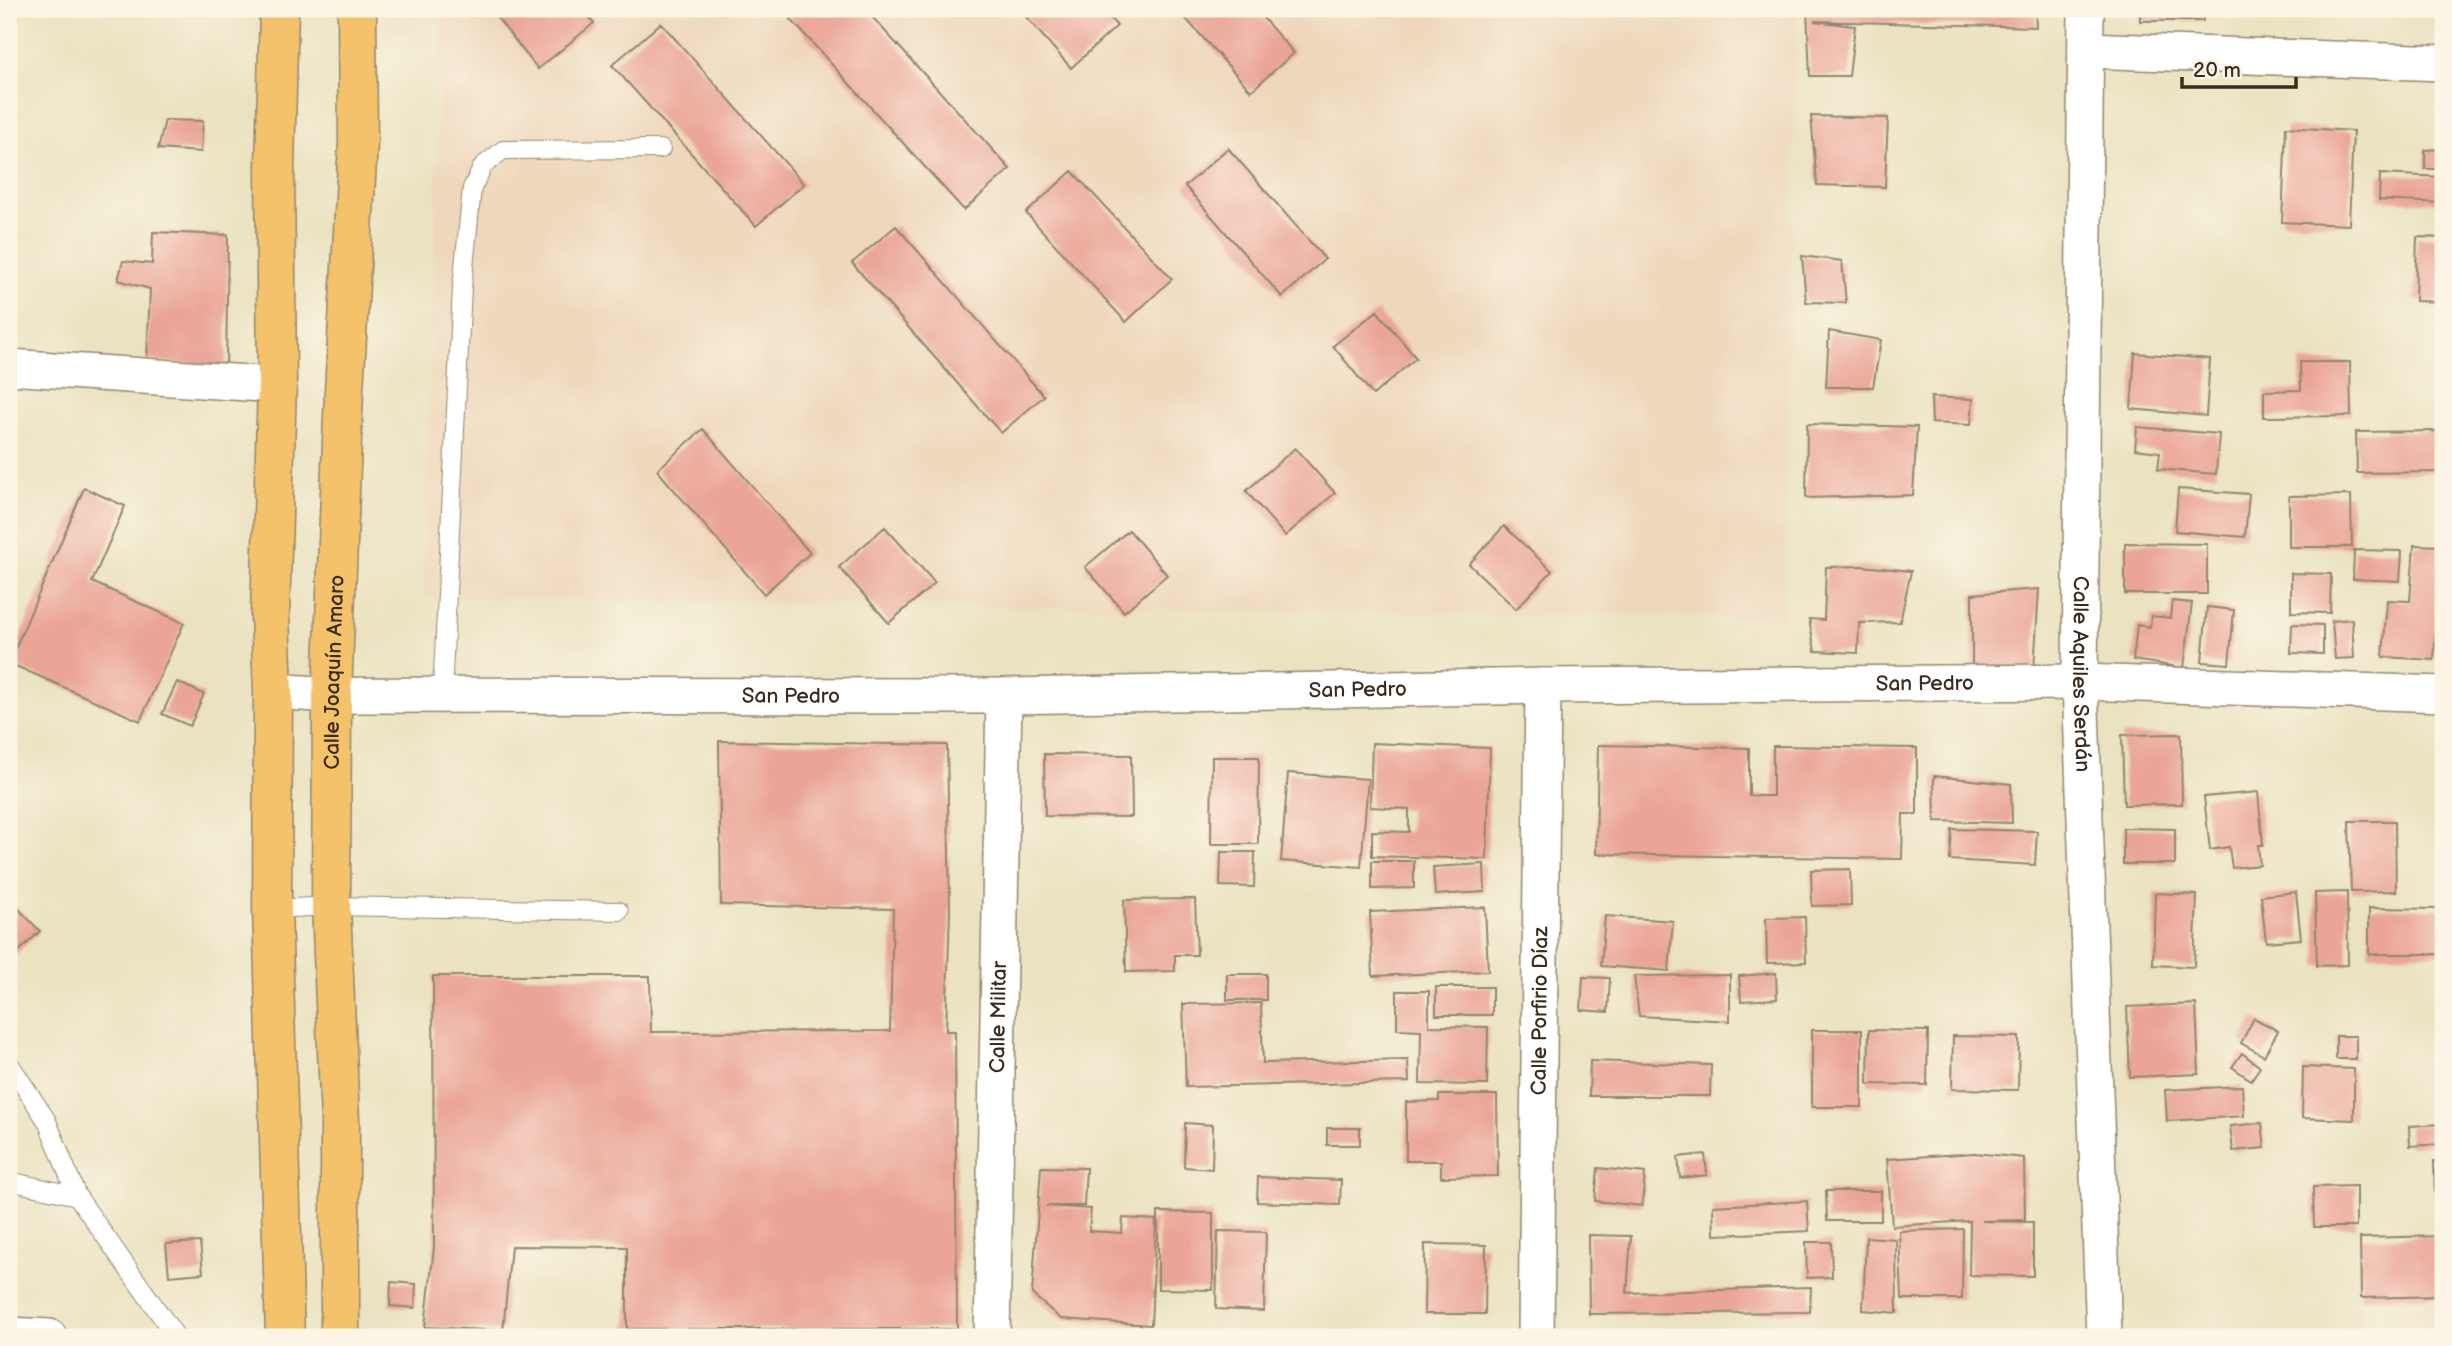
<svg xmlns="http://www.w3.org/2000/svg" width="2452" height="1346" viewBox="0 0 2452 1346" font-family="'Balsamiq Sans',sans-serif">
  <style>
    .built { fill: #eed7bb }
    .building { fill: #eaa597 }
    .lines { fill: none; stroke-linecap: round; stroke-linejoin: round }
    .service-casing { stroke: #92866f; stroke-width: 20 }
    .minor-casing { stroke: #92866f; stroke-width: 38 }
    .primary-casing { stroke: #92866f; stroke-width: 41 }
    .service { stroke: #fff; stroke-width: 18 }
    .minor { stroke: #fff; stroke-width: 35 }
    .primary { stroke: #f3c26a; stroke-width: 38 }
    .labels { text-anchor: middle; stroke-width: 6; stroke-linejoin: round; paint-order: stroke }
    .street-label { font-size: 21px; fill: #3b2a1e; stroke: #fcf5e5 }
  </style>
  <rect width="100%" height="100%" fill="#fcf5e5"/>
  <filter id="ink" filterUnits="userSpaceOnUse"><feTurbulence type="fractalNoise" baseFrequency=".0143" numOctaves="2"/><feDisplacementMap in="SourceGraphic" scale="14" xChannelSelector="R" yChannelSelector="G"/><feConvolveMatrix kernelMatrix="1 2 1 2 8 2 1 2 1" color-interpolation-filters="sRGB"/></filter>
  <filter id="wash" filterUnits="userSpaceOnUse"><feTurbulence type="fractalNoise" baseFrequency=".00686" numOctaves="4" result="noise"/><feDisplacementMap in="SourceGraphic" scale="28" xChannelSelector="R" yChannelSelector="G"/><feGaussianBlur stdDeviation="1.57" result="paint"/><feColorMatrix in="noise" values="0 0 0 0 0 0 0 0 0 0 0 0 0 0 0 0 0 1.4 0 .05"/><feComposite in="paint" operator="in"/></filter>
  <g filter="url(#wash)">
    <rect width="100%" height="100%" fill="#eae2c0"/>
    <path class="built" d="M442,9H1796L1784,618L423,598Z"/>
    <g id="blocks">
      <path class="building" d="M9,9L19,10L10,53H9Z
        M490,9H582L594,23L538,69Z
        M792,9H865L1010,169L964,210L786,14Z
        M1019,9H1102L1117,26L1071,68Z
        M1177,9H1255L1294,53L1251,91Z
        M1807,9H2035L2036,27L1814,21L1855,26L1849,76H1810Z
        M2140,9H2203V21H2140Z
        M661,23L804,184L756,226L612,65Z
        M1811,116L1888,118L1885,187L1817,185Z
        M165,120L203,121L201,152L158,149Z
        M2286,127L2353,131L2349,225L2282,222Z
        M1228,148L1325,259L1282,297L1185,186Z
        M2443,149V169H2425V150Z
        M1072,171L1172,279L1126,322L1026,213Z
        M2380,174L2443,177V203L2379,200Z
        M896,226L1044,396L1001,433L852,263Z
        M153,232L228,235L226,368L147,360L150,289L118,280L123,261L152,264Z
        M2417,237L2443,238V302L2415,301Z
        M1802,256L1842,261L1846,303L1806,302Z
        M1377,311L1416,358L1373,395L1333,346Z
        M1829,331L1881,340L1873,387H1826Z
        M2135,353L2210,359L2206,416L2131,409Z
        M2300,362H2350L2351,416L2264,417V391L2301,390Z
        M1931,397L1973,399L1971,425L1932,423Z
        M1807,424L1917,427L1913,495L1806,498Z
        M2137,427L2219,434L2216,474L2158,469L2160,452L2135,449Z
        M703,429L810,553L764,594L657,470Z
        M2439,431L2440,472L2357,473L2356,432Z
        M1295,448L1335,493L1285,536L1246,491Z
        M84,488L125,506L92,582L184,623L140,721L9,663Z
        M2178,489L2249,494L2245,537L2175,531Z
        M2351,495L2352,547H2289V496Z
        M1504,526L1552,571L1516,609L1469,564Z
        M885,527L935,583L889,623L839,567Z
        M1129,530L1167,575L1124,612L1085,567Z
        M2125,543L2207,544V594H2125Z
        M2414,545L2441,546L2434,660L2383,657L2387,600L2410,601Z
        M2354,550L2402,551L2400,581L2353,579Z
        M1862,566L1911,571L1900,622L1859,623L1858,653L1815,651L1809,619L1824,620L1826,567Z
        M2291,573L2331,574L2330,613L2291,612Z
        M2039,589L2034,670H1972V594Z
        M2172,601L2192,603L2184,668L2133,660L2137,625L2150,627L2151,616L2170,618Z
        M2207,607L2234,610L2229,664L2202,662Z
        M2352,619L2354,658L2335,659L2332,621Z
        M2292,624L2323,625V654L2291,653Z
        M177,682L204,694L190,726L162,714Z
        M2181,734L2182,804L2124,805L2122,735Z
        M719,741L947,745L950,910L946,1031H955L957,1329H627V1247L511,1246L503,1331L425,1327L434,1247L433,976H650L651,1032L890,1031L893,909L721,905Z
        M1372,743L1490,748L1487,859L1372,856V831L1409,832V809L1370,807Z
        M1598,745L1749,748V796H1773V746L1917,748V814H1903L1902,859L1596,854Z
        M1044,754L1131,755L1132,817L1045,816Z
        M1212,757H1259L1258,844H1211Z
        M1288,773L1368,779L1361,867L1281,861Z
        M1934,776L2011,784L2012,823L1935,821Z
        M2258,792L2263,845H2258L2260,865L2232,868L2229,847L2210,850L2204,797Z
        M2349,821H2395L2396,891L2351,892Z
        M2123,828L2175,829V864H2123Z
        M1952,829L2037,831L2035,865L1950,860Z
        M1221,852H1255L1254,887L1220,886Z
        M1372,861H1414V888L1372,889Z
        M1484,864L1485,892L1435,895L1433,867Z
        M1850,869L1851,905L1812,906L1811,870Z
        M2296,892L2301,939L2266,942L2261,896Z
        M2347,892L2348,965L2317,966L2315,893Z
        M2155,893L2197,895L2194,967L2153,965Z
        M9,899L40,931L9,961Z
        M1195,899L1197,955H1175V971L1126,972L1124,900Z
        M1485,907L1488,971L1373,976L1370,912Z
        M2369,908L2443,909V954H2369Z
        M1605,916L1673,921L1669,971L1601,966Z
        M1805,917L1806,962L1767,963L1766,918Z
        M1776,973L1777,999L1741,1001L1739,976Z
        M1227,974H1266V1000H1227Z
        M1730,975V1021L1639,1016L1634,976Z
        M1583,977L1610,978L1608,1012L1581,1010Z
        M1436,987H1492V1015H1436Z
        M1397,991H1429V1026L1488,1027L1487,1085L1420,1084L1421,1030L1397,1029Z
        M1261,1003L1263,1063L1408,1060L1409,1082L1186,1087L1183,1004Z
        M2196,1004L2199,1074L2130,1077L2127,1007Z
        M2254,1018L2278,1031L2264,1056L2241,1043Z
        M1812,1030H1862V1107H1812Z
        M1869,1030L1928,1031L1927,1085L1868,1084Z
        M1953,1036L2019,1037L2018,1090L1952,1089Z
        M2336,1036H2356V1059H2336Z
        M2242,1053L2260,1067L2251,1080L2232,1067Z
        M1590,1061L1711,1065L1710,1096H1589Z
        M2303,1067L2354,1069V1120L2302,1118Z
        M2242,1086L2244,1116L2167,1121L2165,1090Z
        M1439,1095H1497L1498,1176L1441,1177V1161H1406V1102L1439,1101Z
        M1185,1123L1213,1125L1212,1169L1184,1167Z
        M2262,1123L2265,1148L2233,1151L2230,1126Z
        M2443,1124V1144L2410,1146L2409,1126Z
        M1327,1128H1360V1145H1327Z
        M1974,1153L2024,1158L2025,1220L1982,1221L2033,1222V1276L1969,1275L1970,1221L1892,1226L1887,1159Z
        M1705,1154L1707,1175L1680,1178L1678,1157Z
        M2434,1162H2443V1196H2435Z
        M1041,1167L1086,1168L1084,1206H1046L1091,1209L1089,1231L1122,1233L1123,1218L1156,1220L1151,1325L1061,1319L1032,1294Z
        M1598,1168L1645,1173L1642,1206L1595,1201Z
        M1258,1177L1341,1180L1340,1205L1257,1202Z
        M2356,1186V1227H2314L2313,1187Z
        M1826,1191H1881V1221H1827Z
        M1807,1201L1809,1231L1714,1235L1713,1206Z
        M1158,1212L1213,1213V1290L1158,1289Z
        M1963,1229L1962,1299H1902L1899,1231Z
        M1218,1231L1266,1232L1264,1311L1216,1309Z
        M1588,1235L1631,1236L1627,1293L1811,1287L1810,1312L1589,1314Z
        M2443,1236V1296L2361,1298L2360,1238Z
        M1866,1237L1896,1239L1897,1313L1863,1310Z
        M200,1242L203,1273L169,1276L166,1244Z
        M1806,1242H1831L1832,1277L1807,1278Z
        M1425,1244L1486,1245L1485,1314H1424Z
        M391,1282L416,1284L415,1308L390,1306Z"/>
    </g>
  </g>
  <g filter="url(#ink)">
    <use href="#blocks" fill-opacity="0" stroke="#92866f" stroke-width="2"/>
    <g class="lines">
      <g class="service-casing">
        <path id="service" d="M442,695L462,287L472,188L483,166L503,150L661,149
          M272,909L331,906L619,911
          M9,1063L47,1121L77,1196L176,1337
          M9,1181L77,1196"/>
      </g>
      <g class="minor-casing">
        <g id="minor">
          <path id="s1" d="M2086,9L2080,682L2104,1337"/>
          <path d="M2086,50L2443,63"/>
          <path d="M9,367L277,385"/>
          <path id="s2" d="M273,691L332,695L1004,696L1543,686L2080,682L2443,694"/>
          <path d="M9,1335L49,1337"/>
          <path id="s3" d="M992,1337L1004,696"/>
          <path id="s4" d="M1536,1337L1543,686"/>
        </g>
      </g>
      <g class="primary-casing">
        <g id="primary">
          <path d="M279,9L275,167L277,385L270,615L273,691L272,909L285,1337"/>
          <path id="s5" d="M340,1337V1121L331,906L332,695L344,391L358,143L357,9"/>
        </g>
      </g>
      <use href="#service" class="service"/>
      <use href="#minor" class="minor"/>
      <use href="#primary" class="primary"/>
    </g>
  </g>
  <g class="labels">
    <g class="street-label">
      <text dy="7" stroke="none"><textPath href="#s5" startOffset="665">Calle Joaquín Amaro</textPath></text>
      <text dy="7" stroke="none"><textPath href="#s1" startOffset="665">Calle Aquiles Serdán</textPath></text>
      <text dy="7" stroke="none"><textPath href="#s2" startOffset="1652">San Pedro</textPath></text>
      <text dy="7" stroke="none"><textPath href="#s2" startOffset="1085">San Pedro</textPath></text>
      <text dy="7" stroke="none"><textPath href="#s2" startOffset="518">San Pedro</textPath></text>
      <text dy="7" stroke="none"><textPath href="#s4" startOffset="326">Calle Porfirio Díaz</textPath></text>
      <text dy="7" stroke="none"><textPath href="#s3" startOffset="320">Calle Militar</textPath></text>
    </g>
  </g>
  <rect width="2452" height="1346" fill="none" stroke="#fcf5e5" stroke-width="35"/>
  <path d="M2182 77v10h114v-10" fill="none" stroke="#3b2a1e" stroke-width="3.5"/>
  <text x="2193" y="77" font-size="21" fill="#3b2a1e" stroke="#fcf5e5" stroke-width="5" paint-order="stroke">20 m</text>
</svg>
